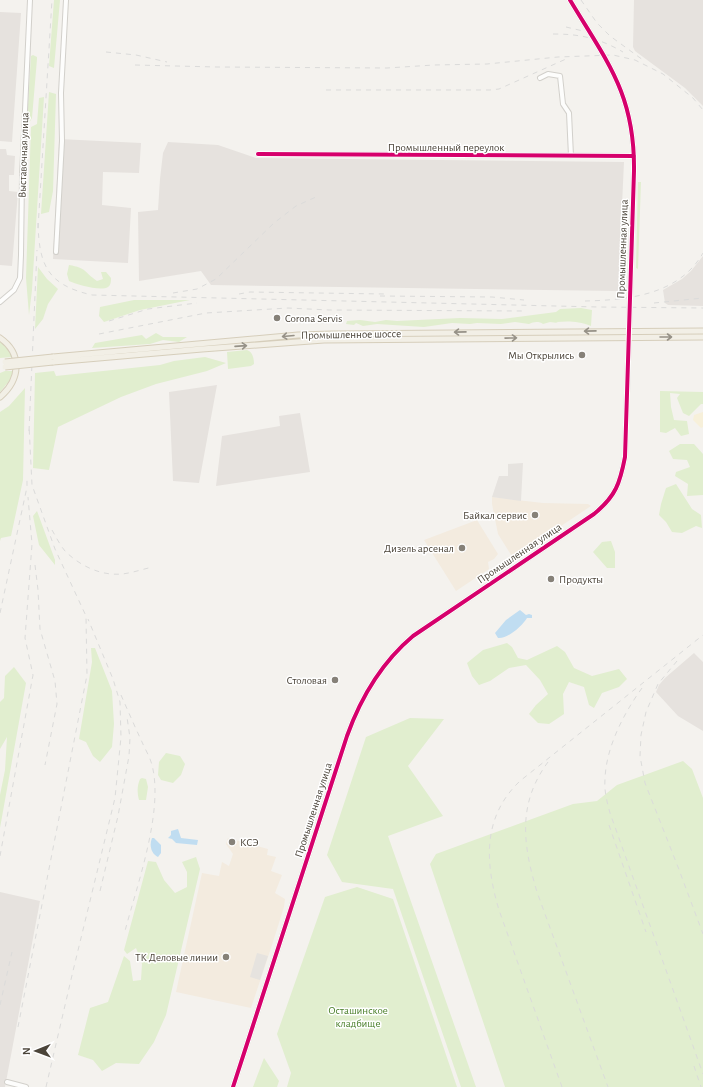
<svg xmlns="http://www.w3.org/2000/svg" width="703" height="1087" viewBox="0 0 703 1087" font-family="'Alegreya Sans',sans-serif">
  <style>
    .commercial { fill: #f3ebdf }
    .industrial { fill: #e6e2de }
    .green { fill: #e1eecf }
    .sand { fill: #f7f0da }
    .parking { fill: #e6e3df }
    .water { fill: #c0ddf1 }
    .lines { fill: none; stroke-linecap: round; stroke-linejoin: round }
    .minor-casing { stroke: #d2d0cb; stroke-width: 6 }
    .major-casing { stroke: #d6cebb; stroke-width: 7 }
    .minor { stroke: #fdfdfc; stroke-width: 4 }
    .major { stroke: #f2efe6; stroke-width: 5 }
    .rail { stroke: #dbdbda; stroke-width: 1; stroke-dasharray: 5 5; stroke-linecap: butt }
    .major-bridge-casing { stroke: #d6cebb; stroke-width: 7; stroke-linecap: butt }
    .major-bridge { stroke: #f2efe6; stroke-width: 5 }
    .cycleway-casing { stroke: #fff; stroke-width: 6 }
    .cycleway { stroke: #d6006c; stroke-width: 4 }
    .oneway { stroke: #969187 }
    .poi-dot { fill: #868178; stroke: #fff; stroke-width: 1.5 }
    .labels { text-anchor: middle; stroke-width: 3; stroke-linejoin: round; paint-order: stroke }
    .street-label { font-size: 11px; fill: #4b4439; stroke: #fff }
    .poi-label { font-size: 11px; fill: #4b4439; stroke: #fff; text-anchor: end }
    .park-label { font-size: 11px; fill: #4a7f2a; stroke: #fff }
  </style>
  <rect width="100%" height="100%" fill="#f4f2ee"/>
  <path class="commercial" d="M492,497L543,503L588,504L591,506L513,558L498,534L492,504Z
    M477,520L498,554L494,559L488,562L489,569L456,591L424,540Z
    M228,838L268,849L267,855L276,857L271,871L282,875L275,893L285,899L284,907L272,945L251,1008L176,992L202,873L219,876L222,862L229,866L233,854L226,844Z"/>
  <path class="industrial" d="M634,0H703V106L685,88L635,51L633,47Z
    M0,12L21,13L12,142L0,141Z
    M59,139L141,143L139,173L103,172L102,205L131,208L128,263L53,259Z
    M168,142L218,145L256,158L624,162L618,291L211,285L201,271L139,281L138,212L158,210L160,179L163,153Z
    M0,149H6L7,155L15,156L14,175H9V191L18,192L12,266L0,265Z
    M703,256V306L668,305L665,303L663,290L682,279L691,271Z
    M217,385L199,483L173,481L169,392Z
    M300,413L310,472L216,486L222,436L280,426L279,416Z
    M694,653L703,662V731L678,716L656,692L659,685L665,678Z
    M0,892L40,901L5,1087H0Z"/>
  <path class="green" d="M54,0H60L54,68L49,66Z
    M33,55L37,57V59L32,118L29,123L27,121L31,56Z
    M49,92L56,94L53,191L49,212L41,214Z
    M44,97L32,290L29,315L26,278L31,127L37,124L39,98Z
    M638,182H641L638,269L636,268Z
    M69,265C87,268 84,272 97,281L103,279L101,272H106L111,278C111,281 111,285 108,287C101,292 76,284 69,281L67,274Z
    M38,267L47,279L58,289L48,304L43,319L35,329Z
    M134,300H190L140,310L104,322L99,316L100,307Z
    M581,308L592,310L591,326C578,321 569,321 556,322L558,323L550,322L543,324C539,321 533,322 529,324L515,322L501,324L477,323L470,324L452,323L424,327L377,324L363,326L356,323L354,325L346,324L347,321L360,320L375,322L386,320L397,321L460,318L502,319L556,312L560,309Z
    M156,333L163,337H187L179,342L163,340L150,344L92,348L95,343L142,335L146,339Z
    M419,334V337L263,342V340L297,337Z
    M439,334H621L619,335L439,337Z
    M0,340L10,351L12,357L0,358Z
    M247,350C253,352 254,359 254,364L251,366L228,369L227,352Z
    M205,357L226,363L207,371L156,384L121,397L58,427L49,470L33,468L35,373L54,371L56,376L160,365L174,361Z
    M5,371H13L10,380L0,392V373Z
    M25,388L23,480L11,536L1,538L0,541V412L9,406Z
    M660,391L703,392V404H701L689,416L683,413L677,398L680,394L670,393L671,407L674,420L687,421L689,434L681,436L675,428L666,433L660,432Z
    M680,444H694L703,454V495L687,496L688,484L675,476L676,472L690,467L687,460L673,459L669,451Z
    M676,484L692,509L701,515L702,528L696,526L682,533L672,532L666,522L659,515L661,504L666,488Z
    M37,511L55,560V565L39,545L33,516Z
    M611,541L615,552V568H607L593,552L602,542Z
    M507,643L512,647L518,658L527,660L557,646L565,652L574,668L592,676L619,669L627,679L619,687L602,693L594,708L589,705L584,687L569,682L563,694L564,714L549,724L538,723L529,714L536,705L548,694L540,680L526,665L509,668L490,681L479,685L472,676L467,663L483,650Z
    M91,648H95L112,691L114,724L112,747L100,762L93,756L86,742L79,739L92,662Z
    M14,667L26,683L0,828V795L5,770L7,737L0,749V702L4,698L5,676Z
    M410,718L444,719L408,766L443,816L388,836L476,1087H461L393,889L342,882L327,855L366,737Z
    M166,753L180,756L185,764L181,775L173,783L161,780L158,775L159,762Z
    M683,761L692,769L703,798V1087H505L430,864L436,854L573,804L597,801L617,785Z
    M142,778L146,779L148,787L146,800H139C137,793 137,786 140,779Z
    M196,857L200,869L166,1015L154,1042L139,1064L116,1063L102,1071L93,1060L78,1055L90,1008L108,1002L124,956L130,961L133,981L141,980L142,964L136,948L127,954L124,950L148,861L156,862L164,880L175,893L187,887V872L182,862Z
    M357,887L393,899L457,1087H287L291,1073L277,1034L325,897Z
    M264,1058L279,1081L277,1087H253Z"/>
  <path class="sand" d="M703,412V427L701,428L693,420L694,415Z"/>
  <path class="parking" d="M523,463L521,501L492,497L499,476H508V464Z
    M257,953L268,956L260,980L250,977Z"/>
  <path class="water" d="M520,610L526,615L529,614L532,615V618H527C522,626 508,639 498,638L495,633L506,620Z
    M178,829L181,838L198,840L197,845L176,843L172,839L168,838L171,835V831Z
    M152,838H154L161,845V853L158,857C151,854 149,845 152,838Z"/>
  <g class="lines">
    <g class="minor-casing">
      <path id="minor" d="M540,78L548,74L560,76L563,104L569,113L571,156
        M258,154L634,156
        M56,252L62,141L61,93L66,0
        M0,302L14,290L20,278L21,255L22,177L30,0
        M7,1082L26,1087
        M233,1087L347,736C361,697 381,663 413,636L594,514C616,496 620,483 625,457L634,171C635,94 607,62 570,0"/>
    </g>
    <g class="major-casing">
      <path id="major" d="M0,338C23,354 20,380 0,397
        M53,357L298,335L332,334L703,331
        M53,362L202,349L324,340L703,337"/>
    </g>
    <use href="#minor" class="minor"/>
    <use href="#major" class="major"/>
    <path class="rail" d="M581,0L597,23L610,36L643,60
      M566,27L583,31
      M553,34C580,34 599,38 623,52
      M106,52L136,55L167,62
      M135,65L217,67L387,68L434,65L487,64L558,57L613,55L635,60L663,74L693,98L703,110
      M326,90H490L499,89L566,59
      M38,223C39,266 48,285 92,295L598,307L703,308
      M38,228L52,0
      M173,293L197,289L216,279L274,223L296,206L316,197
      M239,294L250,292L385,294
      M380,296L492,297L524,300
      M585,301C628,300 679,295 703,253
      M654,303L703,298
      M109,321L148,309L197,303
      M99,334L206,313L288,308L329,310L522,311
      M29,431L37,250
      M52,530C56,537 60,545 65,551C80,566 101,576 122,574C132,573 143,569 153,567
      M35,565L38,590L40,629L55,681L57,704L45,765
      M0,613L27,487V477
      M677,661L658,684L646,712L641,735L640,756L645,783L678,867L703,934
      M642,688C624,713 606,747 605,779C604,791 607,802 610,813L703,1074
      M121,695C128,711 135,727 142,742C145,749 150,757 152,765C164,811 137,885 125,931
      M548,762C517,804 523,845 537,892L608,1087
      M609,825L646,932
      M0,856L33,675L25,638L32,544L28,497
      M100,891L118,816L129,756L130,738L127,717
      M0,1005L12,952
      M18,1027L87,675L86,616L55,549L32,485L29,425
      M694,1066L701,1087
      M46,1087L73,971L115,798L121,737L120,702L113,679L88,619
      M562,1087L499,910C485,863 482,817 520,781L703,635"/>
    <g class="major-bridge-casing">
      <path id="major-bridge" d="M5,362L53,357
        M5,367L53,362"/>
    </g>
    <use href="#major-bridge" class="major-bridge"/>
    <g class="cycleway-casing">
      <path id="cycleway" d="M258,154L634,156
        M233,1087L347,736C361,697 381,663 413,636L594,514C616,496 620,483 625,457L634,171C635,94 607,62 570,0"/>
    </g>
    <use href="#cycleway" class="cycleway"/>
  </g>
  <defs><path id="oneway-shaft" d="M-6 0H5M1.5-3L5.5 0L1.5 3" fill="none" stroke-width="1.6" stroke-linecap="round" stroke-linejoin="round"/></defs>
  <g class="oneway">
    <use href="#oneway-shaft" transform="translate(590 331) rotate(179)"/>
    <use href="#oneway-shaft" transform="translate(460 332) rotate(179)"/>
    <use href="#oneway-shaft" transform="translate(288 336) rotate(175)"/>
    <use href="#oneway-shaft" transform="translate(666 337)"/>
    <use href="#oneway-shaft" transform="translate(511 338) rotate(-1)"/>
    <use href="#oneway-shaft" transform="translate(241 346) rotate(-4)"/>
  </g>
  <g class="poi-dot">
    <circle cx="277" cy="318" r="4"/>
    <circle cx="582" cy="355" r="4"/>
    <circle cx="535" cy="515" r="4"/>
    <circle cx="462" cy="548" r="4"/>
    <circle cx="551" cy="579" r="4"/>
    <circle cx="335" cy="680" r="4"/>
    <circle cx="232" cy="842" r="4"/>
    <circle cx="226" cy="957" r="4"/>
  </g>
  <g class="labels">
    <g class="street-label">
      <text x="446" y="151">Промышленный переулок</text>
      <text transform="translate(23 155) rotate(-88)" y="4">Выставочная улица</text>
      <text transform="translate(622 249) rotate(-88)" y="4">Промышленная улица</text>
      <text transform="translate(351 334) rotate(-1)" y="4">Промышленное шоссе</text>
      <text transform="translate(519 553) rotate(-34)" y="4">Промышленная улица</text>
      <text transform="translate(313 810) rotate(-72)" y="4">Промышленная улица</text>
    </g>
    <g class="poi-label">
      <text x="285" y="322" text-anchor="start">Corona Servis</text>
      <text x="574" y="359">Мы Открылись</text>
      <text x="527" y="519">Байкал сервис</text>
      <text x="454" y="552">Дизель арсенал</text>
      <text x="559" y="583" text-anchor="start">Продукты</text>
      <text x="327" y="684">Столовая</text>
      <text x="240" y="846" text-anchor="start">КСЭ</text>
      <text x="218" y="961">ТК Деловые линии</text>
    </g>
    <g class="park-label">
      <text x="358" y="1014">Осташинское<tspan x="358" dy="13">кладбище</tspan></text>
    </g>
  </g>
  <g transform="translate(36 1051) rotate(269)" stroke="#ffffff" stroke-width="3" paint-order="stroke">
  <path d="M0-3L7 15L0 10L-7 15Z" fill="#4b4439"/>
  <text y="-6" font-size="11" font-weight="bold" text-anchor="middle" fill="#4b4439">N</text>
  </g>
</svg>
